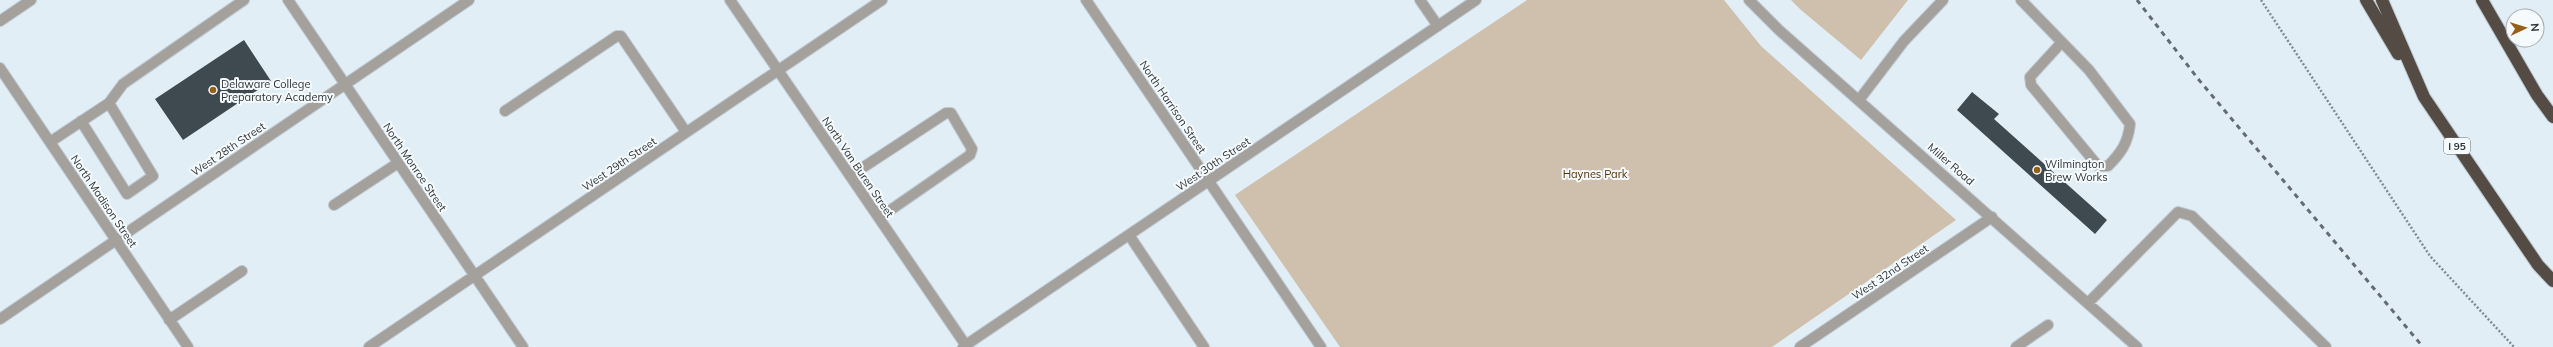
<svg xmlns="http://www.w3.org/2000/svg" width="2553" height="347" viewBox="0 0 2553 347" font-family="Mulish,sans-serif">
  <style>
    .green { fill: #cfbfad }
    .building { fill: #3f4950 }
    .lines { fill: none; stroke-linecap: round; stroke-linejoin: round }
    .minor-casing { stroke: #bec9d0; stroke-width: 12 }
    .highway-casing { stroke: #bec9d0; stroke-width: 14 }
    .path { stroke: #828a8f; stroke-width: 2.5; stroke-dasharray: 2 2; stroke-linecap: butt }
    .minor { stroke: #a4a09c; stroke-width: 10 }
    .highway { stroke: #544c44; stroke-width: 12 }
    .rail { stroke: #656b70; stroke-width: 3; stroke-dasharray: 5 5; stroke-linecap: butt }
    .poi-dot { fill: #966117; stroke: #f5fafd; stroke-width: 1.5 }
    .labels { text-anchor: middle; stroke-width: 4; stroke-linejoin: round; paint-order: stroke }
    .shield { fill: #f5fafd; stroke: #6c7073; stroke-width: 1 }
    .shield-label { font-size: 10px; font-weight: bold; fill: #313538 }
    .poi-label { font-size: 11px; fill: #313538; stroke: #f5fafd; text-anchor: start }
    .street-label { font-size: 11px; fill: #313538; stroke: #f5fafd }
    .park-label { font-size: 11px; fill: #533201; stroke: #f5fafd }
  </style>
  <rect width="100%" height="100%" fill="#e1eef6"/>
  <path class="green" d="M1527,0H1724L1761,46L1956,220L1772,347H1340L1235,195Z
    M1791,0H1908L1861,60L1801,10Z"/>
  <path class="building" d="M244,40L271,81L183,140L155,99Z
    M1972,92L1999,114L1994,119L2107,220L2095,234L1957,110Z"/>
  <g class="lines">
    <g class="minor-casing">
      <path id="minor" d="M288,0L523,347
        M730,0L967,347
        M1086,0L1321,347
        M1420,0L1438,26
        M1749,0L1779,30L2137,347
        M2021,0L2089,70L2130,124C2128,143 2121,153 2108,166H2098L2031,85L2030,77L2062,42
        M0,21L31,0
        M0,68L188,347
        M1859,100L1904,41L1943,0
        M505,111L617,36H621L686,132
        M81,121L127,194L153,176L109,103
        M50,142L109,103L123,84L244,0
        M850,176L946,113H951L972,149L970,155L879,218
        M334,205L398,163
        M1129,235L1204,347
        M2088,303L2178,212L2192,216L2326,347
        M0,319L469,0
        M169,320L242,271
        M369,347L882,0
        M963,347L1476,0
        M1800,347L1992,217
        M2016,347L2048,325"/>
    </g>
    <g class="highway-casing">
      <path id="highway" d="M2366,0L2398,54
        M2382,0L2424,97L2538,265L2553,281
        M2482,0L2537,95L2553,117"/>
    </g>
    <path class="path" d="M2261,0L2430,256L2514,347"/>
    <use href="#minor" class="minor"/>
    <use href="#highway" class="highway"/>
    <path class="rail" d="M2137,0L2199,80L2423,347"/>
  </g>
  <g class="poi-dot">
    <circle cx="213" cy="90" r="4"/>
    <circle cx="2037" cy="170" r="4"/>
  </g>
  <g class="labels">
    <rect class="shield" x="2444" y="138" width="26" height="16" rx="3"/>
    <g class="shield-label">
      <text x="2457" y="150">I 95</text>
    </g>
    <g class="poi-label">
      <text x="221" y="88">Delaware College<tspan x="221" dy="13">Preparatory Academy</tspan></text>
      <text x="2045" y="168">Wilmington<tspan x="2045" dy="13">Brew Works</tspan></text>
    </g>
    <g class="street-label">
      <text transform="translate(1173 107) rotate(56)" y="4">North Harrison Street</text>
      <text transform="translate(228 149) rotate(-34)" y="4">West 28th Street</text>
      <text transform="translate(619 164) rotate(-34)" y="4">West 29th Street</text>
      <text transform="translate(1213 164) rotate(-34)" y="4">West 30th Street</text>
      <text transform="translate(1951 164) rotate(41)" y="4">Miller Road</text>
      <text transform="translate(415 167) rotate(56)" y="4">North Monroe Street</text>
      <text transform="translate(858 167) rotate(56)" y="4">North Van Buren Street</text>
      <text transform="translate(104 201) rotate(56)" y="4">North Madison Street</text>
      <text transform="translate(1890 272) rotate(-34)" y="4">West 32nd Street</text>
    </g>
    <g class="park-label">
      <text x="1595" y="178">Haynes Park</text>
    </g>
  </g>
  <g transform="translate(2525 28) rotate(86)"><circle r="19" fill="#f5fafd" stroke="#a7abae"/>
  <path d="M0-3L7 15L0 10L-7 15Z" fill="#966117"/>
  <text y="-6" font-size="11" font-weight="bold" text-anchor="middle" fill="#313538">N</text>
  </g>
</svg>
